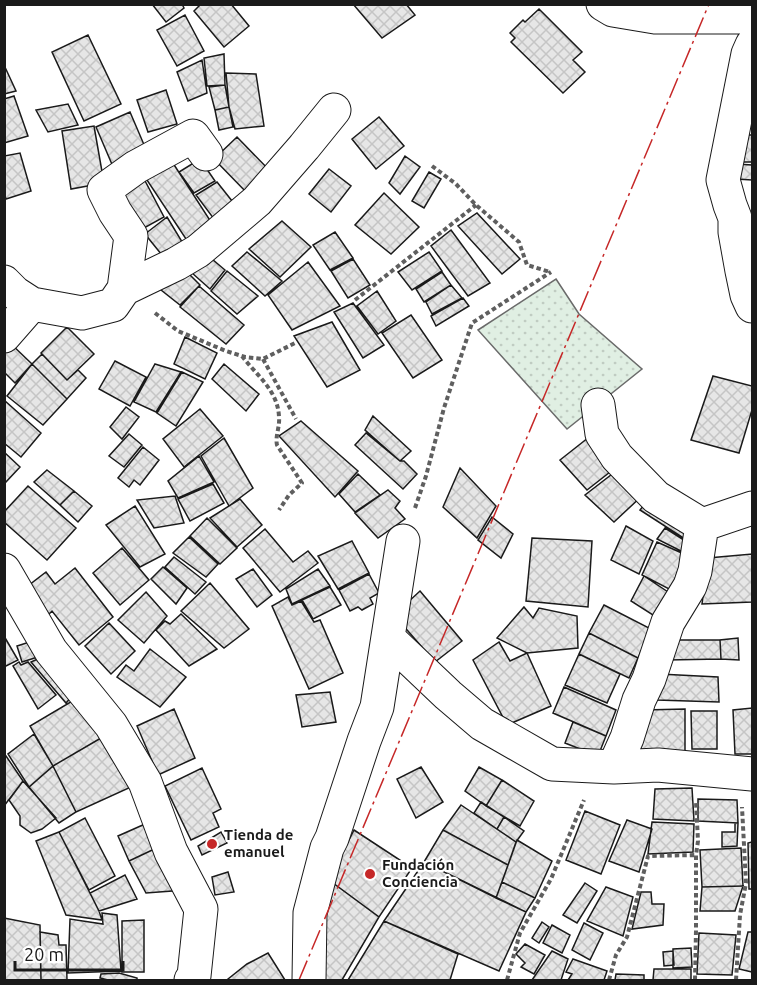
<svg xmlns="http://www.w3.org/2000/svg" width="757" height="985" viewBox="0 0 757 985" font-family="Ubuntu,sans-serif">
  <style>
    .grass { fill: url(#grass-dots); stroke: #6a6a6a; stroke-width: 1.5 }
    .building { fill: url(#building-cross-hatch); stroke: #1a1a1a; stroke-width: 1.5 }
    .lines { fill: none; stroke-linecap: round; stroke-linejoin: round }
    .minor-casing { stroke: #1a1a1a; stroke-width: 35 }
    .path { stroke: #5f5f5f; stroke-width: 4; stroke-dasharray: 4.5 3; stroke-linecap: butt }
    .minor { stroke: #fff; stroke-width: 33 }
    .power { stroke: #c62828; stroke-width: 1.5; stroke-dasharray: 21 4.5 3 4.5; stroke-linecap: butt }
    .poi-dot { fill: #c62828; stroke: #fff; stroke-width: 2 }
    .labels { text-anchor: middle; stroke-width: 4.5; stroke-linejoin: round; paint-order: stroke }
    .poi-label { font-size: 15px; font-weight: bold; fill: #1a1a1a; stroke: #fff; text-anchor: start }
  </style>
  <defs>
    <pattern id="grass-dots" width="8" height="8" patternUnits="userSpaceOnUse" patternTransform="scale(1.5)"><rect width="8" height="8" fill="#e0efe3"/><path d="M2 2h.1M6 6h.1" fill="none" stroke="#c0ccc2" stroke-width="1.8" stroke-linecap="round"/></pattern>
    <pattern id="building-cross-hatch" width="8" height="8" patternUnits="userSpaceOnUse" patternTransform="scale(1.5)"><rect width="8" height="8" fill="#e6e6e6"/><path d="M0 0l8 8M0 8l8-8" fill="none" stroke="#c5c5c5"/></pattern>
  </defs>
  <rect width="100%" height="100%" fill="#fff"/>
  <path class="grass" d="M556,279L579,314L642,369L567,429L478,330Z"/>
  <path class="building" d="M152,4H182L184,8L166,22Z
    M201,4H231L249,26L224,47L194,11Z
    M353,4H406L415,15L382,38Z
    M539,9L582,52L573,60L585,72L563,93L511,42L515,38L510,33L523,20L525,22Z
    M185,15L204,51L177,66L157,30Z
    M88,35L121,104L84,121L52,52Z
    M224,54L225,85L207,86L204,58Z
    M202,60L207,93L188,101L177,72Z
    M4,65L16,91L4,94Z
    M226,73L256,74L264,126L235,129L229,107Z
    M225,85L229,107L215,110L209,87Z
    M166,90L177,124L148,132L137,100Z
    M14,96L28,136L4,143V99Z
    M68,104L78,125L48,132L36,110Z
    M229,107L233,127L219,130L215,110Z
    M130,112L148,154L114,169L96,127Z
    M379,117L404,146L376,169L352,139Z
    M94,126L104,183L71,189L62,131Z
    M737,135H752V162H737Z
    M237,137L271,172L248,194L214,159Z
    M20,153L31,191L6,199L4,193V156Z
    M405,156L420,167L400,194L389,183Z
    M169,157L213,225L188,242L143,174Z
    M200,159L215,181L194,193L179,172Z
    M736,164L752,165V180L736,179Z
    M329,169L351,186L331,212L309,194Z
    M429,172L441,179L424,208L412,201Z
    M143,177L164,217L135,233L115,192Z
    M217,182L236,206L217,223L196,195Z
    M384,193L419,227L391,254L355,225Z
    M477,213L520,259L502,274L458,226Z
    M167,217L184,245L166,260L145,234Z
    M282,221L311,247L280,277L249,249Z
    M451,230L490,283L468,296L431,246Z
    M335,232L353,258L330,270L313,245Z
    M247,252L282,281L265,296L232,266Z
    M429,252L442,271L412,290L398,272Z
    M206,254L225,270L210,289L192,273Z
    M353,259L370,285L348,298L331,271Z
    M308,262L340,306L292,330L268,295Z
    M180,265L200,285L180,305L156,286Z
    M227,271L258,296L237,314L211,291Z
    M442,272L451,285L424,302L416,289Z
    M451,285L462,298L432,314L426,302Z
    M199,286L244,325L226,344L180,307Z
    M377,291L396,321L378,334L357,306Z
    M463,298L469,306L436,326L431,316Z
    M353,303L384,345L363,358L334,312Z
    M411,315L442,360L413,378L382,333Z
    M332,322L360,370L327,387L294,336Z
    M67,327L94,354L67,380L41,353Z
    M185,337L217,353L205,379L174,364Z
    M9,342L32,364L15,383L4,372V346Z
    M42,354L67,380L78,370L86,378L67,399L32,364Z
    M115,361L146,377L130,406L99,389Z
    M32,364L67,399L43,425L7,396Z
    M155,364L181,372L156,412L134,402Z
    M224,364L259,394L246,411L212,379Z
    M182,372L203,382L176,426L157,413Z
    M713,376L752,386V410L739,453L691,440Z
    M4,400L41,433L21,457L4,443Z
    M126,407L139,417L122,439L110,427Z
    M200,409L223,436L184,467L163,439Z
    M373,416L411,451L400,461L365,430Z
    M301,421L358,471L335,497L279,436Z
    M366,433L400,461H404L417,474L403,489L355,445Z
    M129,434L142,445L124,467L109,456Z
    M593,434L619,465L587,490L560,460Z
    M224,438L253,488L229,506L201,456Z
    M143,447L159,460L140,485L134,480L129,487L118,478Z
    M4,452L20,467L4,484Z
    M199,456L214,482L178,498L168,481Z
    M460,468L496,506L477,538L443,507Z
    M620,468L644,494L614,522L585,495Z
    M47,470L74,491L60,505L34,482Z
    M358,474L380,495L355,512L339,494Z
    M213,484L224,503L190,521L178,499Z
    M28,486L76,528L47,560L4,522V512Z
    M388,490L400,501L395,508L405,519L378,538L355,513Z
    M74,491L92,506L78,522L60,505Z
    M175,496L184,523L154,528L137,500Z
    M650,498L698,527L688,541L640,510Z
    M240,499L262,525L237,547L210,518Z
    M135,506L165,554L140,567L106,525Z
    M492,517L513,534L501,558L478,540Z
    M207,518L237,548L220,564L190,536Z
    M626,526L653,541L639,574L611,560Z
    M665,528L687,542L681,551L657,539Z
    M265,529L293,562L308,551L318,563L280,592L243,548Z
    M189,537L218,564L206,577L173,553Z
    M532,538L592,541L588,607L526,601Z
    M352,541L369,573L338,589L318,556Z
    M657,542L684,554L671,590L642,575Z
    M122,548L149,580L120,605L93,573Z
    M752,554V602L702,604L708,558Z
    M174,557L206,582L195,594L165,567Z
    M163,567L187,588L176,604L151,579Z
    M75,568L113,617L79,645L52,611L46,617L24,589L46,572L55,584Z
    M253,569L272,595L257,607L236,579Z
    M318,569L330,586L292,604L286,589Z
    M369,574L379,593L370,598L373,604L362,610L358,607L350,611L339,590Z
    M644,576L668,592L656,617L631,601Z
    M210,583L249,629L224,648L181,611Z
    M330,587L341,605L313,619L302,600Z
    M420,591L462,641L435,662L394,615Z
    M146,592L167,616L144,643L118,620Z
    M288,597L292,605L301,601L314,622L320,620L343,673L309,689L272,606Z
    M604,605L651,629L638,658L589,633Z
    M524,607L533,618L539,608L577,616L578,648L527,653L497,638Z
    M181,614L217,649L189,666L156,630L165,621L170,624Z
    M109,623L135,651L111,674L85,646Z
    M589,633L638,658L629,678L579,654Z
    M4,636L18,660L4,667Z
    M738,638L739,660L721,659L720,640Z
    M36,640L41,656L22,662L17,646Z
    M673,640H720L721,659L667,660Z
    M499,642L510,661L527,653L551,706L507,725L473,660Z
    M150,649L186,677L160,707L117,677L126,665L134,671Z
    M579,654L620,674L607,703L565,685Z
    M42,657L76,692L66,703L31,662Z
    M19,662L21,665L28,662L56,695L38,709L13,666Z
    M659,674L718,677L719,702L657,700Z
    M564,687L616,710L606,736L553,713Z
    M330,692L336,722L302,727L296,695Z
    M74,700L101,738L53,766L30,726Z
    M752,708V754H735L733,710Z
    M174,709L195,758L158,775L137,726Z
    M685,709V752L632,753L644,710Z
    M691,711H717V749H692Z
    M573,722L606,736L598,756L565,743Z
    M34,734L53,766L29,787L8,754Z
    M101,738L131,787L76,812L53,766Z
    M6,756L23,781L4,806V757Z
    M53,766L76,812L59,823L29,787Z
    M421,767L443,802L416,818L397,779Z
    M479,767L502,780L486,806L465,791Z
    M202,768L221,809L213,813L219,827L191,840L165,786Z
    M502,780L534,801L520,826L486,806Z
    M23,781L56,818L42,829L31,833L20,825V816L9,800Z
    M692,788L694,821L653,819L655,789Z
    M698,799L737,800L738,823L698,821Z
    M481,802L504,817L497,829L474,813Z
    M461,805L516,842L508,865L443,830Z
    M585,811L620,825L601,874L566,860Z
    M504,817L524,831L516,842L497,829Z
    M85,818L115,876L89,890L59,832Z
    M154,820L165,844L129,861L118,836Z
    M627,820L652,829L639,872L609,861Z
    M652,822L694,824L693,852L648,854Z
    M735,823H738L737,846L722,847V832H735Z
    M354,830L412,868L379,917L329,880Z
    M443,830L508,865L496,898L424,862Z
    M59,832L99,911L102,920L66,915L36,841Z
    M221,832L227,843L202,855L198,846Z
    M517,840L552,861L535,898L502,882Z
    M752,842V889H749L748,843Z
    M165,844L185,890L146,893L129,861Z
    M741,848L743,886L702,887L700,850Z
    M424,862L526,912L499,971L384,921Z
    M228,872L234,892L215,895L212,877Z
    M125,875L137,899L99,911L90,893Z
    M329,880L379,917L342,980H321Z
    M502,882L535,898L526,912L496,898Z
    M585,883L597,891L577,923L563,915Z
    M743,886L735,911H700L702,887Z
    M606,887L633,897L623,936L587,921Z
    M641,892H651L652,904H664L663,925L632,929Z
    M102,913L117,915L121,971L68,973L70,919L103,924Z
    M4,918L40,925L41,980H4Z
    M144,920V972H122V921Z
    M384,921L458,954L450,980H348Z
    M542,922L549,927L539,943L532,938Z
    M584,923L603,933L590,960L572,950Z
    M552,925L570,935L562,953L543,943Z
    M40,932L58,935L59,945H66L67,980H41Z
    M748,932H752V972L739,969Z
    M699,933L736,935L732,975L697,974Z
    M525,944L545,955L534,974L521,967L525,963L516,954Z
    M691,948L692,967L673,968V949Z
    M552,951L568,959L561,980H532Z
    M673,951L674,965L664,966L663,952Z
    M268,953L285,980H229L228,979L247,964Z
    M573,959L607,971L604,980H568L572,974L566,972Z
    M654,969H691V980H653Z
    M119,973L137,978V980H108L100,978L101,974Z
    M616,974L644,975V980H615Z"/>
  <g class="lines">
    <g class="minor-casing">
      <path id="minor" d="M603,4L613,10L655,17H752
        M752,45L748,54L723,180L730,205L735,218V232L742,271L747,295L752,306
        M4,282L15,293L32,304L82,313L113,305L124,289L176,264L198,251L257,201L304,147L334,110
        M124,289L131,236L115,212L104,190L136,167L193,136L206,154
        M4,336L32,304
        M598,405L602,434L617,457L656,497L702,525
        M702,525L752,508
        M4,570L51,651L111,725L145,782L171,852L201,909L194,976L191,980
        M388,638L448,695L482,724L552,764L614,767L658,765L752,774
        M614,767L627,738L639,700L649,679L668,622L690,586L695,571L702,525
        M309,980L310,913L327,848L332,838L364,741L377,707L403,541"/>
    </g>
    <path class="path" d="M432,166L456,184L476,205L519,242L527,265L550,272
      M355,300L476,205
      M155,313L178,331L226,351L245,357L263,359L295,343
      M242,356C256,375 278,390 279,417C280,427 275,436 277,445L302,483L289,495L279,510
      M263,359L296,419
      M415,508L426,476L444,408L472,323L551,272
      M507,980L520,933L551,879L584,800
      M609,980L616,955L627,937L648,856L696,855
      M695,980L696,930V855L698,841L696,802
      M736,980L740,915L746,883L742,807"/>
    <use href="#minor" class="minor"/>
    <path class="power" d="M299,980L709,4"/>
  </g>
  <g class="poi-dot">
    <circle cx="212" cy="844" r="6"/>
    <circle cx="370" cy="874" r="6"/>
  </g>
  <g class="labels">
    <g class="poi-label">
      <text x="224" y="840">Tienda de<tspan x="224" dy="17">emanuel</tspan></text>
      <text x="382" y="870">Fundación<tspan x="382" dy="17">Conciencia</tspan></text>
    </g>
  </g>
  <rect width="757" height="985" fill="none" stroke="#1a1a1a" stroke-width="12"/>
  <path d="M15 961v9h108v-9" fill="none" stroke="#1a1a1a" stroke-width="3"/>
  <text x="24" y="961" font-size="18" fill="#1a1a1a" stroke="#ffffff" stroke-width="4.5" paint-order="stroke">20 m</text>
</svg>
